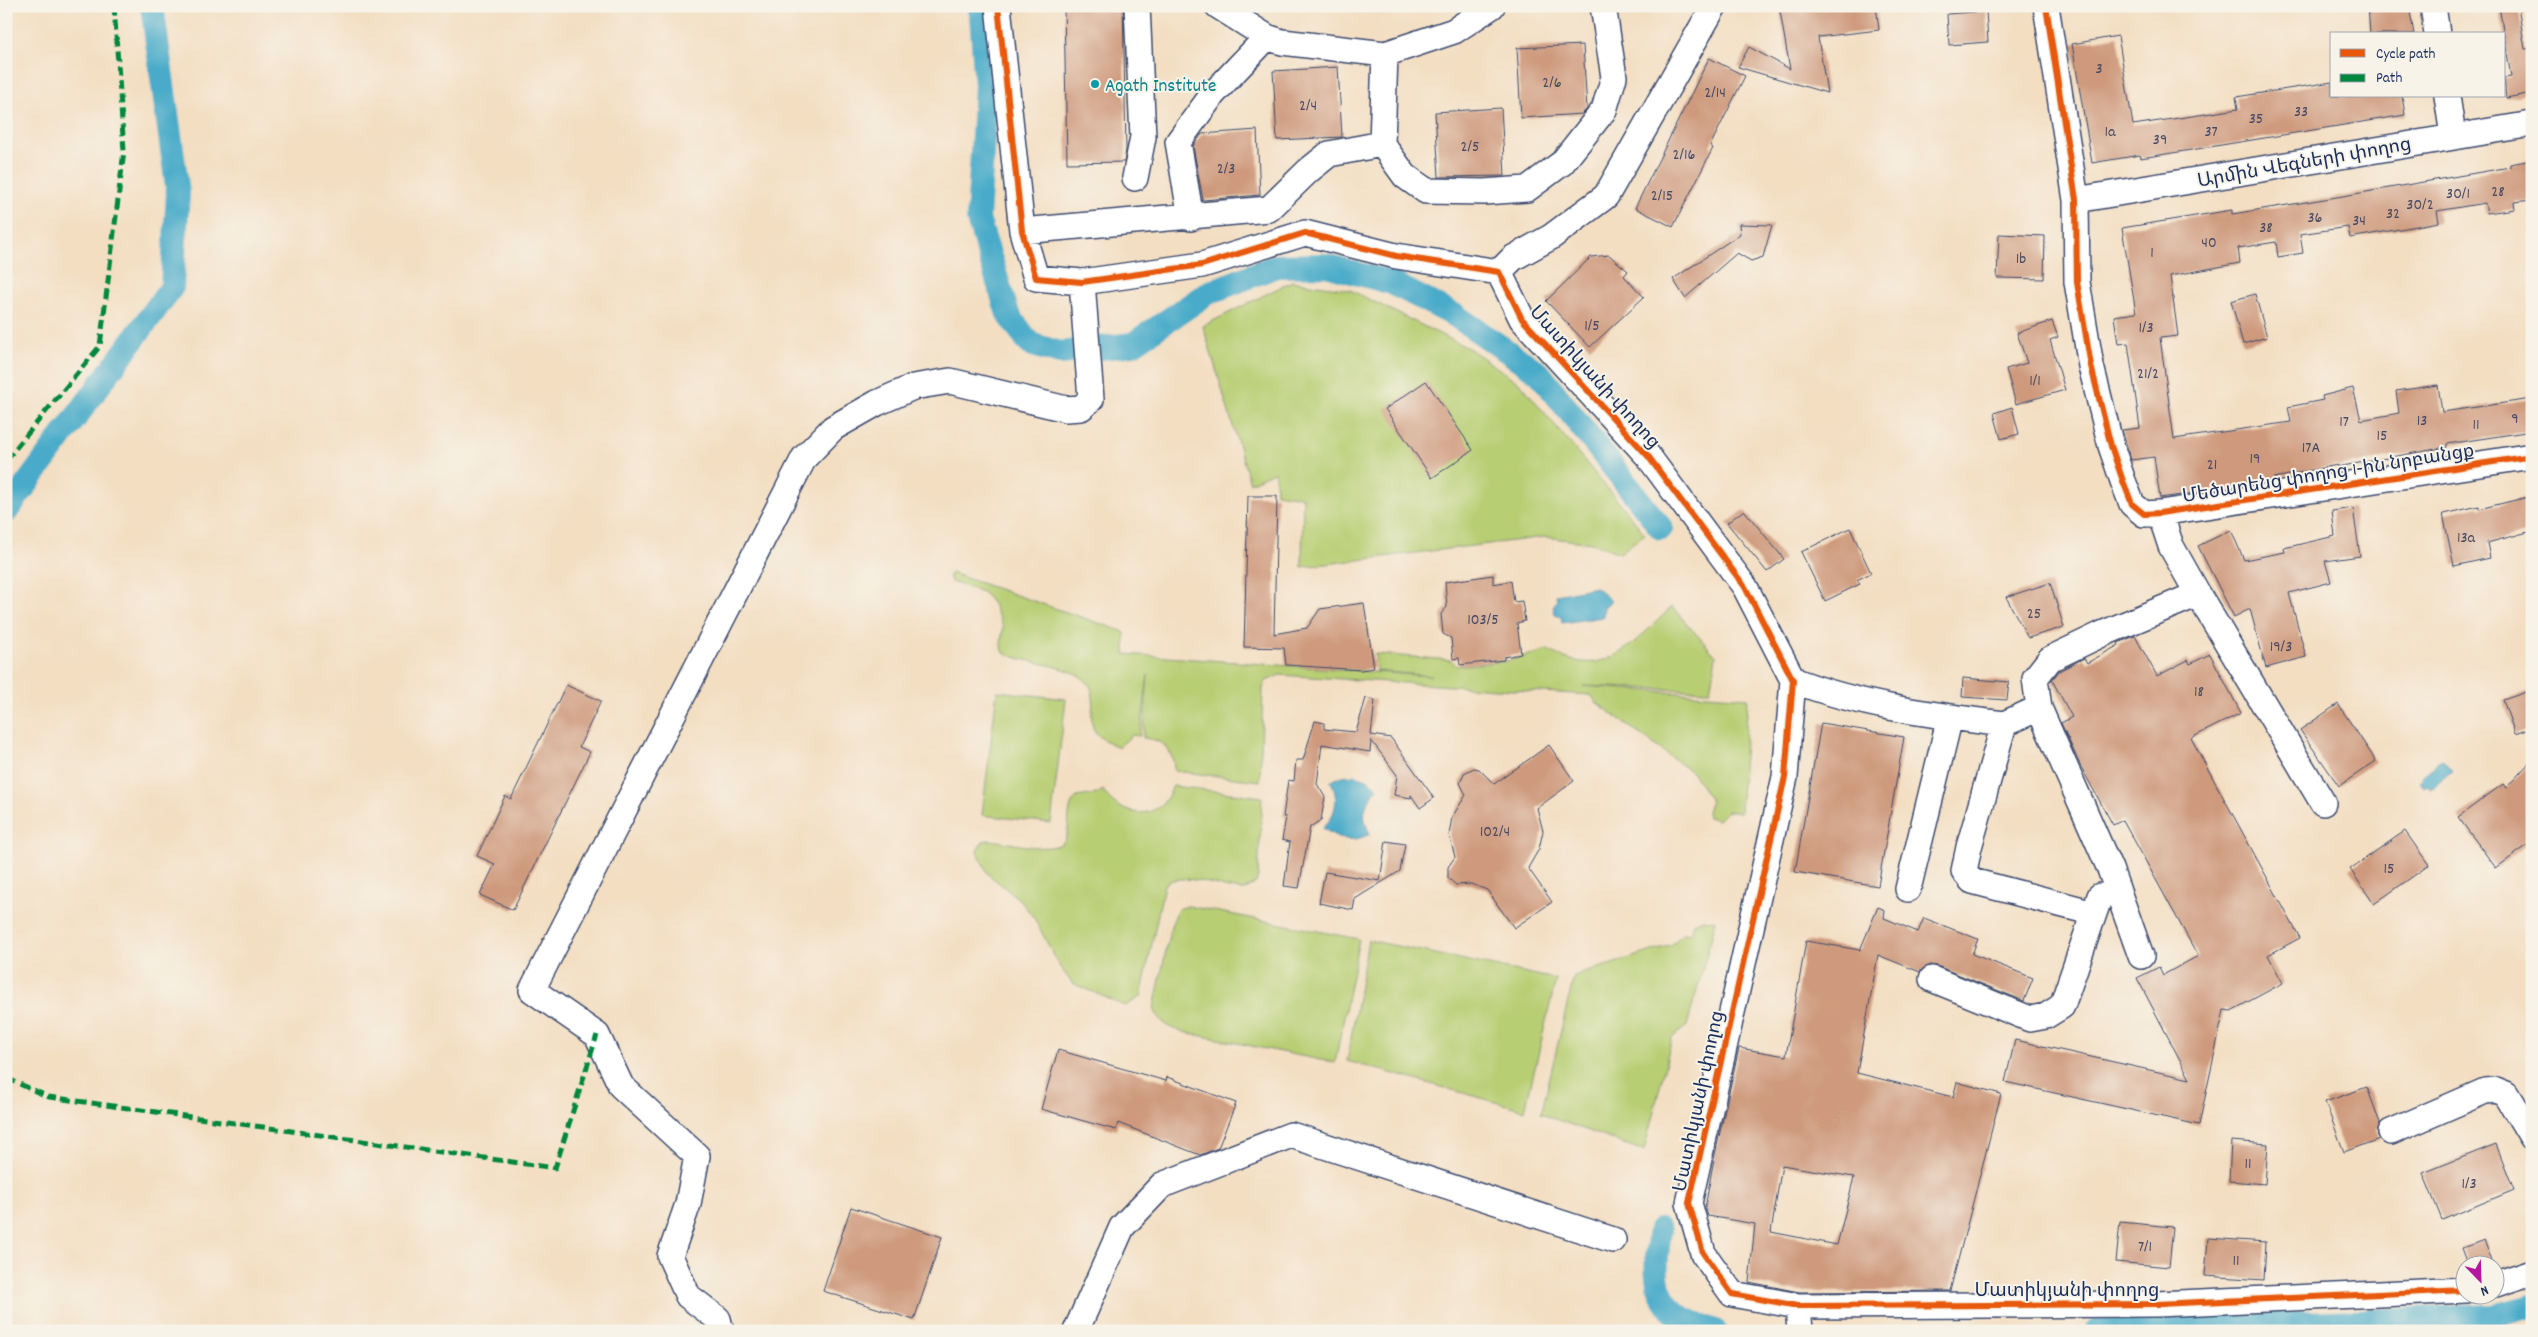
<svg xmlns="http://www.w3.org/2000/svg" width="2538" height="1337" viewBox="0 0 2538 1337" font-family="Dekko,'Noto Sans Armenian',sans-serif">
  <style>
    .green { fill: #b8ce73; stroke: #6a7e68 }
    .water { fill: #4aabc9; stroke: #326d94 }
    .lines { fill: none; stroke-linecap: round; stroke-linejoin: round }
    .canal { stroke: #4aabc9; stroke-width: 24 }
    .building { fill: #ce997b; fill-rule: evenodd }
    .minor-casing { stroke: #3b496d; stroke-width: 28 }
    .minor { stroke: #fff; stroke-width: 25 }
    .quiet { stroke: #00873e; stroke-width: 5; stroke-dasharray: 10 5; stroke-linecap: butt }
    .cycleway-casing { stroke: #f7f3e8; stroke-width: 9 }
    .cycleway { stroke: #e8590c; stroke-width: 6 }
    .culture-dot { fill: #0f9aa8; stroke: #f7f3e8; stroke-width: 2 }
    .labels { text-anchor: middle; stroke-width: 4; stroke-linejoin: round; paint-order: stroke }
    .number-label { font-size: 16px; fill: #484a65 }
    .culture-label { font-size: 19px; fill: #0d838f; stroke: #f7f3e8; text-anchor: start }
    .street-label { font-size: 19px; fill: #1b2f5e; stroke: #f7f3e8 }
  </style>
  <rect width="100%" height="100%" fill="#f7f3e8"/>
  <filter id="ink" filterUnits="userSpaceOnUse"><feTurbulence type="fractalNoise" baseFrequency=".02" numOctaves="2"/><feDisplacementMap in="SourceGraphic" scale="10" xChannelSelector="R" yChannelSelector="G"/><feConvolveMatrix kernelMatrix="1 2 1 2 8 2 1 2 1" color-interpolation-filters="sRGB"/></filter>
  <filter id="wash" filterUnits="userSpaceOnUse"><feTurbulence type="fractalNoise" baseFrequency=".0096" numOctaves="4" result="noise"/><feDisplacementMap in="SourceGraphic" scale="20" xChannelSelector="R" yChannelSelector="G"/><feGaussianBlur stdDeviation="1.12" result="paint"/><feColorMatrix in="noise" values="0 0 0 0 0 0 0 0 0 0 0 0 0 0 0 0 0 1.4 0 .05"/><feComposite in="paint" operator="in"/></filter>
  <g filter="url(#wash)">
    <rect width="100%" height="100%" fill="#f3dec2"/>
    <path class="green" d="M1292,281L1350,290L1470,349L1521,384L1645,534L1620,553L1592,543L1545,537L1302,567L1303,497L1276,493L1275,471L1250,483L1203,326Z
      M951,573L1125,632V654L1431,676L1376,671L1375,654L1451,660L1457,666L1507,661L1548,650C1606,683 1632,643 1672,607L1716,656L1710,691L1583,686L1748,698L1740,813L1727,811L1718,820L1708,817L1707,811L1711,801L1693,773L1596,702L1591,695L1280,675L1266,681L1263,688L1260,781L1174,771C1174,752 1164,739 1143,738L1148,675L1140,736L1132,735L1119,747C1112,744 1104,741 1099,736C1082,721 1102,698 1087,682C1070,664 1027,664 1004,653L1001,645L1003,627L993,604L983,592L951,582L949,575Z
      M997,691L1066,699L1051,823L982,815Z
      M1173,786L1262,797L1258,876L1256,883L1244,890C1222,890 1181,869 1164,885L1141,997L1125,1006L1072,983L1060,967L1034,918L1020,900L988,874L977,851L983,841L990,840C1009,842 1039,851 1056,846C1077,841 1061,809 1077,797L1097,794L1103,790C1114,809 1141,821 1160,806C1166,801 1170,793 1173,786Z
      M1188,906L1359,939L1335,1063L1183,1032C1170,1028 1158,1022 1154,1008L1171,926L1178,909Z
      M1703,919L1716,921L1687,1026L1672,1038L1644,1151L1541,1114L1574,976L1671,945L1684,933L1691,934L1694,923Z
      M1368,940L1556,979L1525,1110L1347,1061Z"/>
    <path class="water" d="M1596,587L1611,601L1604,607L1603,617L1562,623L1561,616L1555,614L1553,606L1557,601L1556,595Z
      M2442,759L2452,771L2431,788L2427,785L2424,787L2419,782L2423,779L2421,776Z
      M1355,775L1367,779L1378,788C1364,805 1360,814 1370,834C1352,843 1339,840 1323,828C1337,813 1339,800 1331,781L1342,776Z"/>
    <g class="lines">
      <path class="canal" d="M979,6L981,14L986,86L978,219L1008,314L1030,344L1060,353L1133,344L1208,293L1276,266L1326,265L1392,283L1456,316L1539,373L1661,528
        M6,512L172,287L178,193L152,6
        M1660,1230C1656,1260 1650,1291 1676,1313C1685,1321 1703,1326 1715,1331
        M2097,1331L2493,1316L2532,1306"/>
    </g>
    <g id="blocks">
      <path class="building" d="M1064,6H1123L1126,150L1124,162L1067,163Z
        M1779,6H1876L1879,30L1818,37L1827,93L1738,67L1749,47L1790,69Z
        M2368,6H2409L2414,34H2370Z
        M2499,6H2518L2525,49L2532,48V93L2506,98L2504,78L2511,77Z
        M1986,11L1988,42L1949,45L1947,14Z
        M2118,36L2133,125L2238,109L2236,97L2332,82V96H2402L2405,115L2191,150L2141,158L2140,155L2092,163L2072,44Z
        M1583,45L1587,109L1582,114L1521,118L1517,48Z
        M1709,58L1745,76L1710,146L1713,148L1673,227L1635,208Z
        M1338,67L1342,137L1277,140L1273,71Z
        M1501,108L1505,176L1439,177L1435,112Z
        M1257,130L1260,195L1203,200L1193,146L1202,134Z
        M2532,160V200L2514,202L2515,209L2487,213L2485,203L2437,211L2439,222L2350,238L2348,227L2300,234L2303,253L2278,257L2276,242L2238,248L2240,263L2170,276L2178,336L2160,338L2174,439L2291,422L2288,407L2323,400L2322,396L2353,388L2361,420L2399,413L2396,391L2438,385L2442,412L2532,399V431L2447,444V447L2337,467V465L2274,478L2275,481L2160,498L2154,457L2131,460L2122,430L2140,428L2128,343L2118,344L2114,316L2136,313L2122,228L2232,210V214L2343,196L2510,167V164Z
        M1739,224L1772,225L1763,257L1751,261L1737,253L1685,298L1673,279L1740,234Z
        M1999,234L2045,236L2044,279L1997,278Z
        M1609,255L1628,271L1624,276L1644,297L1590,347L1546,301L1591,257Z
        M2255,294L2267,337L2243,344L2231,301Z
        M2052,321L2058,337L2050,340L2065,390L2016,404L2006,369L2027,363L2017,333Z
        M1426,381L1473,450L1432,478L1385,409Z
        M2012,407L2019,434L2001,439L1994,413Z
        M1248,496H1277L1274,634L1307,628L1320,609L1364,603L1374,668L1361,670L1286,665L1284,648L1244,647Z
        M2532,496V531L2487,543L2490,558L2454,566L2443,514L2479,506V509Z
        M2353,508L2360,556L2325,561L2331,582L2289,593L2306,657L2266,668L2250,609L2234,617L2198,546L2231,530L2244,560L2285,552L2284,548L2335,536L2332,511Z
        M1744,510L1784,559L1767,572L1727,523Z
        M1850,528L1871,573L1857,580L1860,584L1825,601L1801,552Z
        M1493,575V584L1511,581L1514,602L1522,601L1525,621L1517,623L1521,654L1504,657V660L1460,665L1459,658L1453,659L1451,638L1443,634L1441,614L1447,607L1445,582Z
        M2050,583L2064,627L2028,638L2006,597Z
        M2135,636L2157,676L2188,660L2190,664L2210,654L2241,713L2191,738L2300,938L2268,955L2283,983L2231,1011L2224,1010L2199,1125L2005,1082L2015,1040L2190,1079L2137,978L2159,967L2163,975L2198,956L2123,820L2113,825L2081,767L2061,723L2072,717L2052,680L2059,671L2084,658L2087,663L2119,645L2118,643Z
        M1963,678L2009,682L2007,700L1962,697Z
        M566,685L601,701L579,747L590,752L513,910L480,895L495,864L477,856L505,796L511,799Z
        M2532,690V728L2515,734L2503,700Z
        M1366,698L1375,700L1371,735L1391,738L1434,798L1420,808L1411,795V798L1394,795L1397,775L1371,740L1370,752L1322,744L1317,784L1325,797L1321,820L1310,827L1299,888L1284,886L1290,842L1282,840L1286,817H1283L1288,780L1294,781L1296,760H1303L1315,721L1324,723V729L1356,732Z
        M2338,704L2376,761L2339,786L2300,730Z
        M1821,723L1904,737L1878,886L1795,872Z
        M1549,745L1574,781L1537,808L1543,831L1539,849L1528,868L1552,902L1514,928L1487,890L1471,884L1456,885L1448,878V867L1455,857L1449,835L1452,817L1466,795L1460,783L1464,773L1474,768L1479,769L1494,784Z
        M2532,760V842L2496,868L2458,817L2503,784L2506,788Z
        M2405,831L2429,865L2374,904L2350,869Z
        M1386,841L1405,844L1400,871L1355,899L1353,910L1319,903L1325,872L1380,881Z
        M1878,907L1885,910L1884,918L1918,932L1924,918L1978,939L1972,954L2033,978L2024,1001L1937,966L1930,965L1920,972L1878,955L1857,1073L1953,1097L1957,1082L2001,1094L1950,1291L1799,1292L1749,1282L1755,1224L1708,1216L1705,1208L1714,1159L1739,1048L1786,1056L1806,941L1860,950ZM1782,1165L1854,1177L1837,1245L1771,1232Z
        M1058,1050L1166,1081L1167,1077L1236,1103L1218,1148L1200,1155L1118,1123L1116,1130L1041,1109Z
        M2367,1087L2380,1123L2377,1131L2379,1139L2344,1152L2325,1102Z
        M2231,1141L2268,1144L2265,1184L2229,1181Z
        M2496,1144L2514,1190L2442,1220L2423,1173Z
        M851,1207L942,1237L914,1320L823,1291Z
        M2120,1222L2173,1227L2169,1267L2116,1262Z
        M2208,1238L2266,1242L2264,1280L2205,1276Z
        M2484,1240L2493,1264H2468L2462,1248Z"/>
    </g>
  </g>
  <g filter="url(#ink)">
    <use href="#blocks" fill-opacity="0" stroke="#3b496d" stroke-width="1"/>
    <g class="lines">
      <g class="minor-casing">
        <path id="minor" d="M998,6L1022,231L1036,278L1082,282L1202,265L1305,233L1396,256L1499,272
          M1218,6L1267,37L1282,42L1385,54L1454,31L1492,6
          M2046,6L2076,200L2077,282L2091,366L2111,446L2123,481L2132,504L2144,514L2160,513L2532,456
          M2433,6L2437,34
          M1385,54L1382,144L1405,176L1426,191L1484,192L1527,189L1562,163L1604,110L1614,77L1603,6
          M2447,96L2453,136
          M1135,178L1143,137L1137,6
          M2076,200L2532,124
          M1191,218L1178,142L1213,94L1267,37
          M1022,231L1269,209L1308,171L1329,154L1382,144
          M1499,272L1522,319L1648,456L1745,587L1793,680L1785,777L1689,1203L1703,1253L1732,1294L1798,1306L2157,1304L2466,1290
          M1499,272L1513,258L1551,237L1606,196L1714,6
          M2160,513L2171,546L2198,594L2323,803
          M1793,680C1859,706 1933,715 2004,724
          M2039,708L2004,724L1969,847L1964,871L1972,881L2094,913
          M1908,889L1950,717
          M2141,956L2110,869L2039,708L2035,678L2050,659L2102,634L2198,594
          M1932,979L2030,1019L2046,1016L2062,1006L2100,896
          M2391,1132L2485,1091L2496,1090L2506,1094L2532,1137
          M2496,1284L2532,1272
          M1798,1306L1800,1331
          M721,1331L718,1319L688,1296L670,1256L688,1204L697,1156L621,1086L597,1035L532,990L804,458L833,428L877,403L913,387L950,381L1066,409L1081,408L1091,399L1082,282
          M1076,1331L1122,1227L1162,1185L1291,1135L1613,1240"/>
      </g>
      <use href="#minor" class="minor"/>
      <path class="quiet" d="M6,460L100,346L124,151L114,6
        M6,1078L49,1097L555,1168L597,1035"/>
      <g class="cycleway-casing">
        <path id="cycleway" d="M998,6L1022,231L1036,278L1082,282L1202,265L1305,233L1396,256L1499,272L1522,319L1648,456L1745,587L1793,680L1785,777L1689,1203L1703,1253L1732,1294L1798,1306L2157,1304L2466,1290
          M2046,6L2076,200L2077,282L2091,366L2111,446L2123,481L2132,504L2144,514L2160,513L2532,456"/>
      </g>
      <use href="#cycleway" class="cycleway"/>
    </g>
  </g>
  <circle class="culture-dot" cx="1095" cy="84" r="5"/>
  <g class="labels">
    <g class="number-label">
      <text x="2099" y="73">3</text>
      <text x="1552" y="87">2/6</text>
      <text x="1715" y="97">2/14</text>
      <text x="1308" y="110">2/4</text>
      <text x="2301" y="116">33</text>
      <text x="2256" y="123">35</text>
      <text x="2110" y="136">1a</text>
      <text x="2211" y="136">37</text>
      <text x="2160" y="144">39</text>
      <text x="1470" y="151">2/5</text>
      <text x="1684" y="159">2/16</text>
      <text x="1226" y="173">2/3</text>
      <text x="2498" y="196">28</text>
      <text x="2458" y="198">30/1</text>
      <text x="1662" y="200">2/15</text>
      <text x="2420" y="209">30/2</text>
      <text x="2393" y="218">32</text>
      <text x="2315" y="222">36</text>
      <text x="2359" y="225">34</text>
      <text x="2266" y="232">38</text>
      <text x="2209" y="247">40</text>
      <text x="2152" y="257">1</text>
      <text x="2021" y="263">1b</text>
      <text x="1592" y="330">1/5</text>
      <text x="2146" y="332">1/3</text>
      <text x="2148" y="378">21/2</text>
      <text x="2035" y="385">1/1</text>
      <text x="2515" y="423">9</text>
      <text x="2422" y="425">13</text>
      <text x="2344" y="426">17</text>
      <text x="2476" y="429">11</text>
      <text x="2382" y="440">15</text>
      <text x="2311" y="452">17A</text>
      <text x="2255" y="463">19</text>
      <text x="2212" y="469">21</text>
      <text x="2466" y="542">13a</text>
      <text x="2034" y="618">25</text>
      <text x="1483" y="624">103/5</text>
      <text x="2281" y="651">19/3</text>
      <text x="2199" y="696">18</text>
      <text x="1495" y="836">102/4</text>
      <text x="2389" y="873">15</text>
      <text x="2248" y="1168">11</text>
      <text x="2469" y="1188">1/3</text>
      <text x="2145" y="1251">7/1</text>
      <text x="2236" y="1265">11</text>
    </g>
    <g class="culture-label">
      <text x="1105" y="91">Agath Institute</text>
    </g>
    <g class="street-label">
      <text transform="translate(2304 161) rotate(-10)" y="7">Արմին Վեգների փողոց</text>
      <text transform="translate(1596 376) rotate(48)" y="7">Մատիկյանի փողոց</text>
      <text transform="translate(2328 472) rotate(-9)" y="7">Մեծարենց փողոց 1-ին նրբանցք</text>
      <text transform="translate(1697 1101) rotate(-78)" y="7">Մատիկյանի փողոց</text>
      <text x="2067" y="1296">Մատիկյանի փողոց</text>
    </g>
  </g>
  <rect width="2538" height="1337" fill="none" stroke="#f7f3e8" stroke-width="25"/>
  <rect x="2330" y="32" width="175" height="65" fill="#f7f3e8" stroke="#9fa5b1"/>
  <rect x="2340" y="49" width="25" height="8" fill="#e8590c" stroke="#9fa5b1"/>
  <text x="2376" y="58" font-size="15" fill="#1b2f5e">Cycle path</text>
  <rect x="2340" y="74" width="25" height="8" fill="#00873e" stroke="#9fa5b1"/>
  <text x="2376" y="82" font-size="15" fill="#1b2f5e">Path</text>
  <g transform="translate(2480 1280) rotate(157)"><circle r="24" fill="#f7f3e8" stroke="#9fa5b1"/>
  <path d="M0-4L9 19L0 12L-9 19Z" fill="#b5179e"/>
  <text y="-8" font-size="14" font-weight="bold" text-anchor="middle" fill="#1b2f5e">N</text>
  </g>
</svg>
